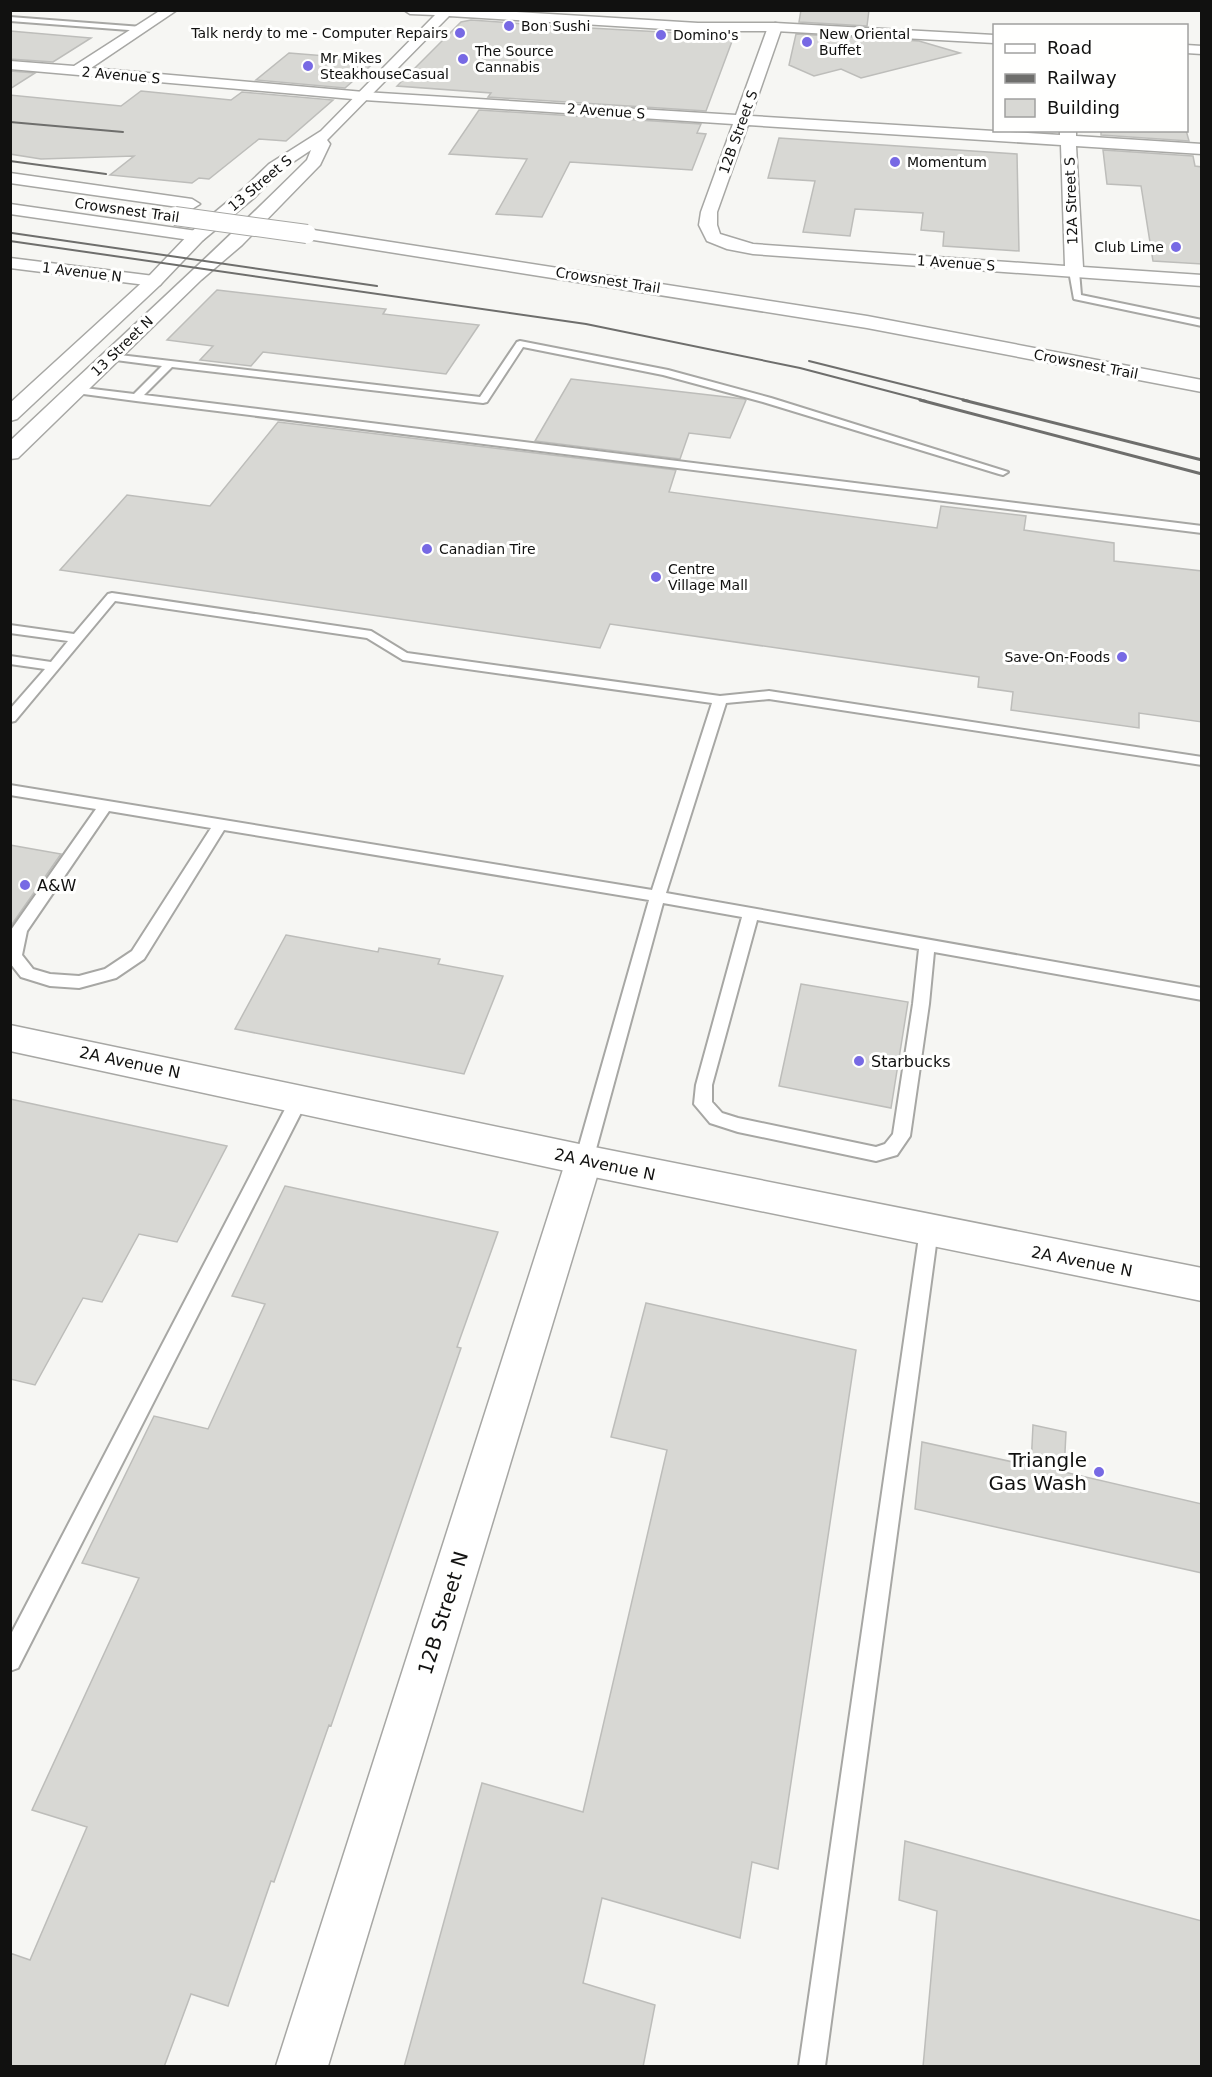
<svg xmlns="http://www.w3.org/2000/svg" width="1212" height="2077" viewBox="0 0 1212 2077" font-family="'DejaVu Sans',sans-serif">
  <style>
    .building { fill: #d8d8d4; stroke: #bdbdba; stroke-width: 1.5 }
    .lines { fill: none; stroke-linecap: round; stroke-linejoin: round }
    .lane-casing { stroke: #a7a7a4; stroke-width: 4 }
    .street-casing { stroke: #a7a7a4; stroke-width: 3 }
    .secondary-casing { stroke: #a7a7a4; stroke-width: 3 }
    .highway-casing { stroke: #a7a7a4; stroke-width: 3 }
    .lane { fill: #fff; fill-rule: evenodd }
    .street { fill: #fff; fill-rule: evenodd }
    .secondary { fill: #fff; fill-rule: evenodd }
    .highway { fill: #fff; fill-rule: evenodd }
    .rail-far1 { stroke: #6e6e6c; stroke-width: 2 }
    .rail { stroke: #6e6e6c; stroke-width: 3 }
    .highway-bridge-casing { stroke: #a7a7a4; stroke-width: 20; stroke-linecap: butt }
    .highway-bridge { stroke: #fff; stroke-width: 18 }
    .poi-dot { fill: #7769e4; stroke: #fffffe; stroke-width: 2 }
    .labels { text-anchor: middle; stroke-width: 6; stroke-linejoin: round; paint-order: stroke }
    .far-poi-label { font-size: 14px; fill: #111110; stroke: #fffffe; text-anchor: start }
    .far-street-label { font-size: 14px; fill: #111110; stroke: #fffffe }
    .poi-label { font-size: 16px; fill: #111110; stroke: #fffffe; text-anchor: start }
    .street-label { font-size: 16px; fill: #111110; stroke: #fffffe }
    .near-poi-label { font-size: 20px; fill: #111110; stroke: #fffffe; text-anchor: end }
    .near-street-label { font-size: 20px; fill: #111110; stroke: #fffffe }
  </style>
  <rect width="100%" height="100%" fill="#f6f6f3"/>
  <path class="building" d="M801,10H869L867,26L799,22Z
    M471,20L554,26L734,36L706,111L488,97L491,93L397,86L461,22Z
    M10,31L91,38L53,62L10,59Z
    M796,34L919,41L960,53L861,78L841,69L814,76L789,65Z
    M289,53L377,60L345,88L256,80Z
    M10,71L35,73L10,89Z
    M141,91L231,100L242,92L333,100L286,141L259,139L209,179L199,178L192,183L110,175L134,156L41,159L10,154V95L121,106Z
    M479,110L701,124L697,133L706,134L692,170L570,162L542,217L496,214L527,159L449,154Z
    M1101,130H1186L1189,141L1101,135Z
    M779,138L1017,154L1019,251L943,246L944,232L921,230L923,213L855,209L850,236L803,232L815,181L768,178Z
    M1103,150L1193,156L1195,166L1202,167V264L1153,261L1141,186L1107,184Z
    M217,290L386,309L383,314L479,325L446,374L263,352L251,366L200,360L213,346L167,340Z
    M571,379L744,399L746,400L730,438L689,433L680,459L535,441Z
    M278,422L676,470L669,492L937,528L941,506L1026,516L1024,530L1114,543V561L1202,571V722L1139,713V728L1011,710L1013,692L978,687L979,677L610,624L600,648L60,570L127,495L210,506Z
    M10,845L61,854L10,927Z
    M286,935L378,952L379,948L440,959L438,964L503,976L464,1074L235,1029Z
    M801,984L908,1002L891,1108L779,1086Z
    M10,1099L227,1146L177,1242L139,1234L102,1302L83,1298L35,1385L10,1379Z
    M285,1186L498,1232L457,1347L461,1348L331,1726L329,1725L274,1882L271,1881L228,2006L191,1994L164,2067H10V1953L30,1960L87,1827L32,1810L139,1578L82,1563L154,1416L208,1429L265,1304L232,1296Z
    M646,1303L856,1350L778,1869L752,1862L740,1938L602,1898L583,1983L655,2005L643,2067H404L482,1783L583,1812L667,1450L611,1437Z
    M1033,1425L1066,1432L1064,1472L1202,1504V1573L915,1509L922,1442L1031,1466Z
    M905,1841L1202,1921V2067H923L937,1911L899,1900Z"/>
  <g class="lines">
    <g class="lane-casing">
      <path id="lane" d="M10,17L142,27L145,29L142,31L10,21Z
        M1074,268L1079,271L1081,295L1202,320V326L1074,299L1069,271Z
        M520,341L668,370L771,398L1008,472L1003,475L999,474L763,402L663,375L523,347L487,402L483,403L172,367L144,395L1202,526V533L136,401L76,393L71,390L76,387L134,394L162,366L108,359L106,357L111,354L480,397L517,342Z
        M112,593L371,631L407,653L720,696L769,691L1202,757V765L769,699L726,703L666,893L1202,988V1000L934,952L929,1004L910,1136L897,1155L876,1161L738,1132L710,1123L694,1104L696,1085L742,917L663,903L593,1160L590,1165L584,1167L578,1165L575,1160L649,900L224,830L144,959L116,978L79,988L50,986L21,977L10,963L11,930L96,809L10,795V785L652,890L712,703L403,660L367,638L115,601L15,721L10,722V709L45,669L10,664V656L51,662L68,641L10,633V625L74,634L108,594ZM109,811L211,828L132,951L105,969L79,976L50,974L33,969L22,955L27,931ZM757,920L919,949L913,1004L893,1134L885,1144L876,1147L738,1118L722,1113L712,1102V1085Z
        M300,1090L306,1092L309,1097L18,1668L10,1671V1636L294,1092Z
        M929,1222L935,1224L938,1230L825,2066H799L920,1230L923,1224Z"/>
    </g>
    <g class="street-casing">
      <path id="street" d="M161,10H177L91,68L364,92L736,115L768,27L775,23L780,24L782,27L751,116L1060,135V130H1076V136L1202,144V154L1076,146L1083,267L1202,275V286L753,254L727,249L707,241L699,225L701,212L733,124L364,100L10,69V61L74,66ZM748,125L1061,145L1065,266L753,244L720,234L717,225V212Z
        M10,258L154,276L160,277L163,281L160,285L154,286L10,268Z
        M584,1145L597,1150L602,1160L328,2066H276L566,1160L571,1150Z"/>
    </g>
    <g class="secondary-casing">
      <path id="secondary" d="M404,10H485L698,23H775L994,35V43L775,31H698L449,16L327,140L330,144L320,165L242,245L201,280L18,458L10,459V441C109,347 211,256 307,160L311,150L281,170L255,197L203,240L160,285L17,419L10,421V403L148,277L191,232L243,189L269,164L321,131L435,15L410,14Z
        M1186,45L1202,46V54L1186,53Z
        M10,1025L584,1145L1202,1268V1301L584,1175L10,1051Z"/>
    </g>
    <g class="highway-casing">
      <path id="highway" d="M10,173L192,199L200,204L192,209L10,183Z
        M10,204L197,231L203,232L206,236L203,240L197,241L10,214Z
        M307,229L867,316L1202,380V392L867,328L301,238L298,234L301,230Z"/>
    </g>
    <use href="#lane" class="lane"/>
    <use href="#street" class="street"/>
    <use href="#secondary" class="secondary"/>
    <use href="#highway" class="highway"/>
    <path class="rail-far1" d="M10,122L123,132
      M10,161L106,174
      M12,233L377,286
      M10,241L586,324L800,368L926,401
      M809,361L969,401"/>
    <path class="rail" d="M920,400L1202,474
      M963,400L1202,460"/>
    <g class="highway-bridge-casing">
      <path id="highway-bridge" d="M175,216L307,234"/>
    </g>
    <use href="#highway-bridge" class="highway-bridge"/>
  </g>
  <g class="poi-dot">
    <circle cx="509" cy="26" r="6"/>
    <circle cx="460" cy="33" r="6"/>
    <circle cx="661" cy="35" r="6"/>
    <circle cx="807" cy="42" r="6"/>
    <circle cx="463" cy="59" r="6"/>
    <circle cx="308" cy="66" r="6"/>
    <circle cx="895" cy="162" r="6"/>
    <circle cx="1176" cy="247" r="6"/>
    <circle cx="427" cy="549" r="6"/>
    <circle cx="656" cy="577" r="6"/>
    <circle cx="1122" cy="657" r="6"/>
    <circle cx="25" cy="885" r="6"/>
    <circle cx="859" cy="1061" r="6"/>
    <circle cx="1099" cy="1472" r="6"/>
  </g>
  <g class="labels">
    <g class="far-poi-label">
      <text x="521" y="31">Bon Sushi</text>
      <text x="448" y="38" text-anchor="end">Talk nerdy to me - Computer Repairs</text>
      <text x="819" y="39">New Oriental<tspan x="819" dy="16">Buffet</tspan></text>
      <text x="673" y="40">Domino's</text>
      <text x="475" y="56">The Source<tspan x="475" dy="16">Cannabis</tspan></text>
      <text x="320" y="63">Mr Mikes<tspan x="320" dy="16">SteakhouseCasual</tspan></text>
      <text x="907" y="167">Momentum</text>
      <text x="1164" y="252" text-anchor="end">Club Lime</text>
      <text x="439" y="554">Canadian Tire</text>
      <text x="668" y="574">Centre<tspan x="668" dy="16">Village Mall</tspan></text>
      <text x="1110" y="662" text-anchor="end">Save-On-Foods</text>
    </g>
    <g class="far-street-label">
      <text transform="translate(121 75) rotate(5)" y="5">2 Avenue S</text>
      <text transform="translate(606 111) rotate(4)" y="5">2 Avenue S</text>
      <text transform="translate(738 132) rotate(-70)" y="5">12B Street S</text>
      <text transform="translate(260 183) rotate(-40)" y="5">13 Street S</text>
      <text transform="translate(1071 201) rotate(-92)" y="5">12A Street S</text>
      <text transform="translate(127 210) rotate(8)" y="5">Crowsnest Trail</text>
      <text transform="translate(956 263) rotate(4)" y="5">1 Avenue S</text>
      <text transform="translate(82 272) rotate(7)" y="5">1 Avenue N</text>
      <text transform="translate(608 280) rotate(9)" y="5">Crowsnest Trail</text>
      <text transform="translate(122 346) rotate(-44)" y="5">13 Street N</text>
      <text transform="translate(1086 364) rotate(11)" y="5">Crowsnest Trail</text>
    </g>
    <g class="poi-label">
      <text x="37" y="891">A&amp;W</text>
      <text x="871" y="1067">Starbucks</text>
    </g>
    <g class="street-label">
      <text transform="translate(130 1062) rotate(12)" y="6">2A Avenue N</text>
      <text transform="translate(605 1164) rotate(12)" y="6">2A Avenue N</text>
      <text transform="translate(1082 1261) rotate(11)" y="6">2A Avenue N</text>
    </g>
    <g class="near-poi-label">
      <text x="1087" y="1467">Triangle<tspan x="1087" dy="23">Gas Wash</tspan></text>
    </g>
    <g class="near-street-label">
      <text transform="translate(443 1613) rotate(-73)" y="7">12B Street N</text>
    </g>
  </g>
  <rect width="1212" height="2077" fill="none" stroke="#111110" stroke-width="24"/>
  <rect x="993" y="24" width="195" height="108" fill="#fffffe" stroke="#a0a09f" stroke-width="1.5"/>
  <rect x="1005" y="44" width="30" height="9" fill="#ffffff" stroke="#a0a09f" stroke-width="1.5"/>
  <text x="1047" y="54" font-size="18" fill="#111110">Road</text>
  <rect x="1005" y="74" width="30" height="9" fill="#6e6e6c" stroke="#a0a09f" stroke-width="1.5"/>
  <text x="1047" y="84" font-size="18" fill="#111110">Railway</text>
  <rect x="1005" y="99" width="30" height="18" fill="#d8d8d4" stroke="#a0a09f" stroke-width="1.5"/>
  <text x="1047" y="114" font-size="18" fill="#111110">Building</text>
</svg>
